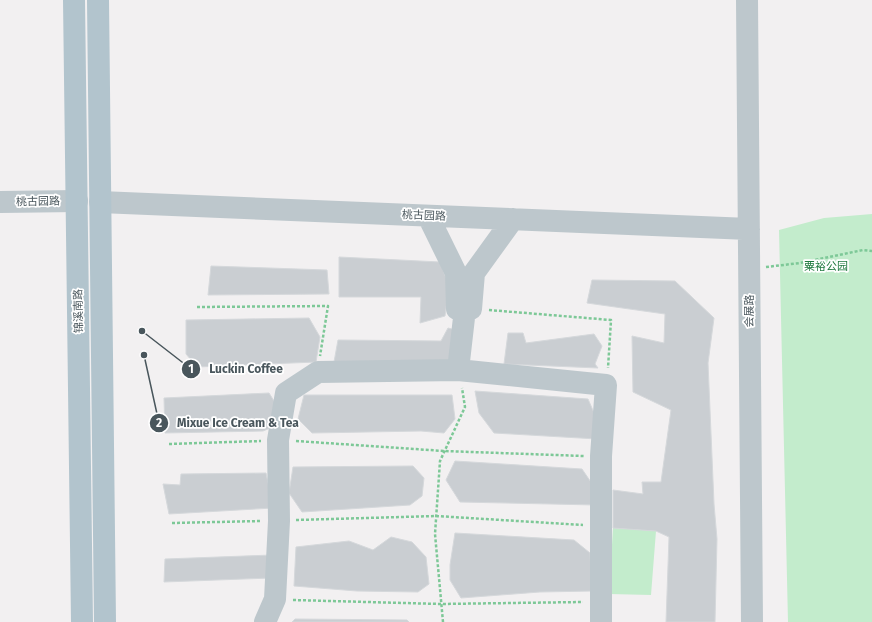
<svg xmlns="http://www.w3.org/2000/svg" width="872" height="622" viewBox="0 0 872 622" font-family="'Fira Sans','Noto Sans SC',sans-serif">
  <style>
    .green { fill: #c3eccc }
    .building { fill: #caced2; stroke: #d5d8db }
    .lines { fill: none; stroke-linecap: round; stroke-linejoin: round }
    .path { stroke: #7dc897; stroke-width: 2.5; stroke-dasharray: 3 2; stroke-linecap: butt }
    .minor { stroke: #bdc7cc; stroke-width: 22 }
    .major { stroke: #b2c4cd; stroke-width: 22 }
    .labels { text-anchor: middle; stroke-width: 3.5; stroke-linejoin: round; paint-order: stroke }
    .street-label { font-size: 11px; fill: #49565c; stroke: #fff }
    .park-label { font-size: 11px; fill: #1f793e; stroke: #fff }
    .leader { fill: none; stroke: #49565c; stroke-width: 1.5 }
    .callout-dot { fill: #49565c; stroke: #fff; stroke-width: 1.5 }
    .mark-label { font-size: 12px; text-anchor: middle; font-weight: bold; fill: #fff }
    .callout-label { font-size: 12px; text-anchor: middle; font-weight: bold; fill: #49565c; stroke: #fff; stroke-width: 3.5; stroke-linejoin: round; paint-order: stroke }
  </style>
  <rect width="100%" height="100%" fill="#f2f0f1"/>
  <path class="green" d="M872,214V622H788L779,230L824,218Z
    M613,528L656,531L651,595L609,594Z"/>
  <path class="building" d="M339,257L440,262L449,286L445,316L420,323L421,297H339Z
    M211,266L327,270L329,294L208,295Z
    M592,280L675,281L714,318L708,363L714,504L717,539L715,622H666L669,537L656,531L613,528V490L643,494L642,482H661L671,410L633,392L632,336L664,343L665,314L587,303Z
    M309,318L320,337L316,362L197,367L186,354V320Z
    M448,328L459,331L454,364L334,362L338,340L441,341Z
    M508,333H523L526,343L594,334L602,346L595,364L598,368L504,364Z
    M475,391L588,399L598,422L597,439L494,433L479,413Z
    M269,393L279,409L275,426L263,431L165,433L164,398Z
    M304,395H452L455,419L444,433L421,431L312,433L298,419Z
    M455,461L582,469L597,491L595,505L460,502L446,480Z
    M413,466L424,478L422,496L410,505L302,512L289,493L293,467Z
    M266,473L273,508L169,514L163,484L180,485L181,474Z
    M455,533L574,540L590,553L592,591L540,592L461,598L450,580V565Z
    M391,537L412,542L426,557L429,584L418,592L357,591L294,586L296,547L349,541L373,550Z
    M272,555L271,578L164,582L165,559Z
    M295,619L407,620L409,622H292Z"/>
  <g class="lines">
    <path class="path" d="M766,267L800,263L863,250L872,251
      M197,307L328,306L320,356
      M489,310L611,320L608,368
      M296,441L444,451L584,456
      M169,444L261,441
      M296,520L436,516L583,525
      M172,523L261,521
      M293,600L441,604L583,602
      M443,622L435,534L440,461L465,407L462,388"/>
    <path class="minor" d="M747,0L752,622
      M0,202L77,201
      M100,202L749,229
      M428,216L456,273L457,309H471L474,273L513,219
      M458,370L465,309
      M265,622L275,599L279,521L278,440L286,393L318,372L458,370L606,385L601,456V622"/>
    <path class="major" d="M74,0L82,622
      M98,0L105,622"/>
  </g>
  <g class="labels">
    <g class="street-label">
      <text transform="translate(38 201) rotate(-1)" y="4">桃古园路</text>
      <text transform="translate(424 215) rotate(2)" y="4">桃古园路</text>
      <text transform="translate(78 311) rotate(-91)" y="4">锦溪南路</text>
      <text transform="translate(749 311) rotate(-90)" y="4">会展路</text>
    </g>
    <g class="park-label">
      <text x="826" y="270">粟裕公园</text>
    </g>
  </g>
  <path class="leader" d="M142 331L191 369M144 355L159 423"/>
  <g class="callout-dot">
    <circle cx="142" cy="331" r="4"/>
    <circle cx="144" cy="355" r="4"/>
    <circle cx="191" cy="369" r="10"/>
    <circle cx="159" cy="423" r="10"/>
  </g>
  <g class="mark-label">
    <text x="191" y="373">1</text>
    <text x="159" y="427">2</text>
  </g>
  <g class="callout-label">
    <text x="246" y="373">Luckin Coffee</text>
    <text x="238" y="427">Mixue Ice Cream &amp; Tea</text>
  </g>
</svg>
